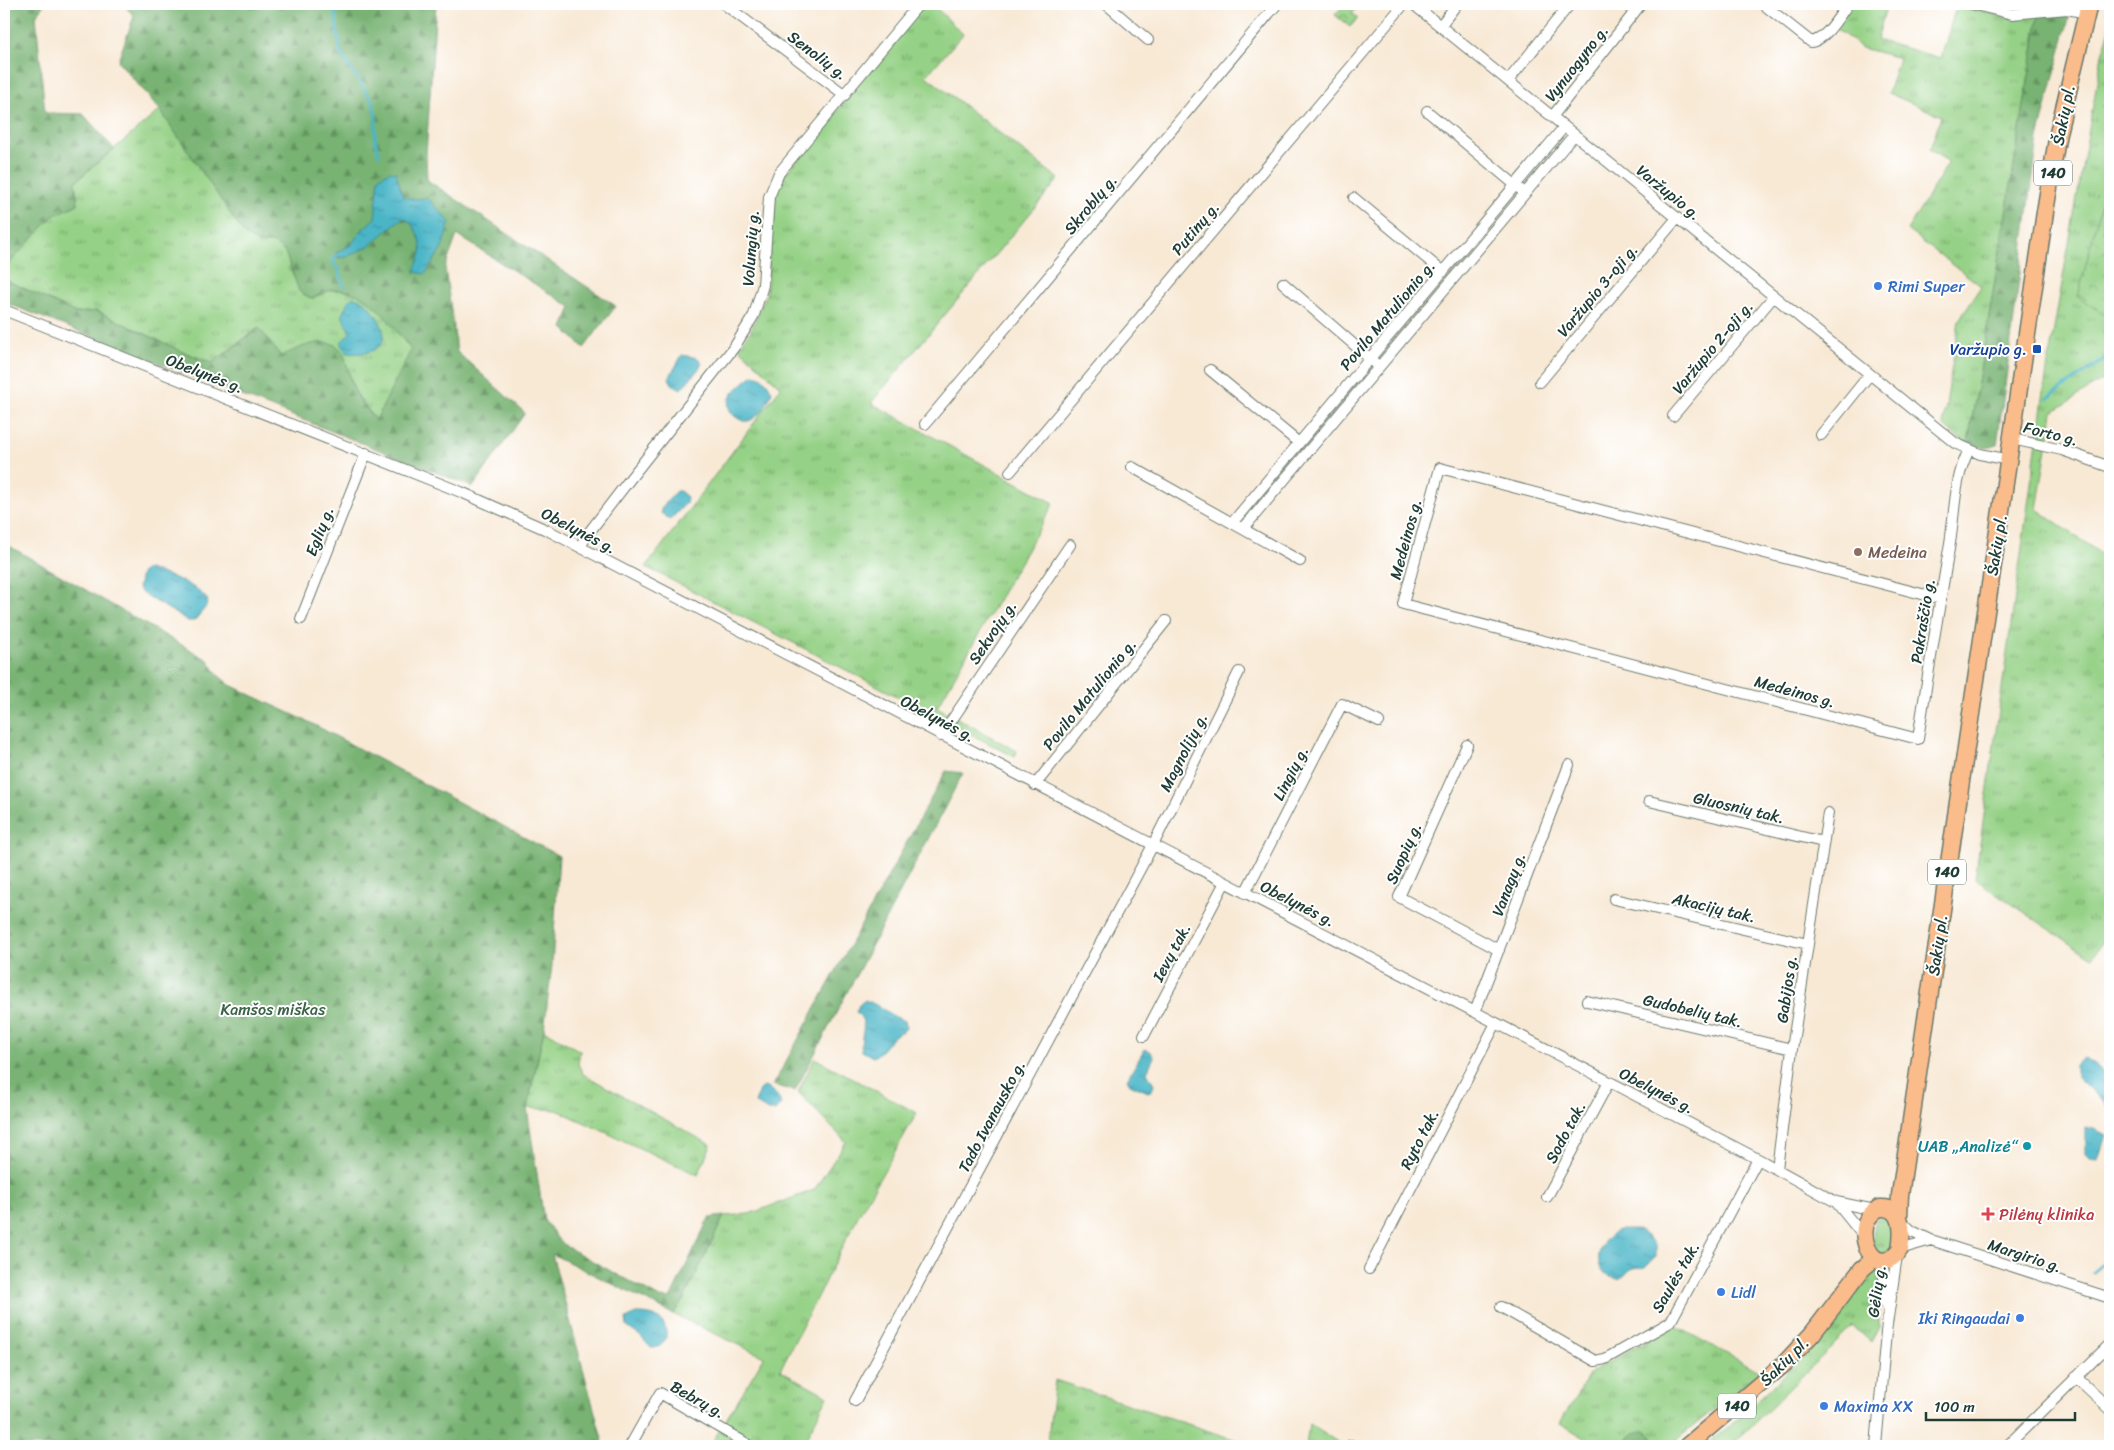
<svg xmlns="http://www.w3.org/2000/svg" width="2114" height="1450" viewBox="0 0 2114 1450" font-family="Sriracha,sans-serif">
  <style>
    .grass { fill: url(#grass-tufts); stroke: #5a875d }
    .forest { fill: url(#forest-firs); stroke: #4c7854 }
    .park { fill: url(#park-crowns); stroke: #5a875d }
    .water { fill: url(#water-ripples); stroke: #34797e }
    .lines { fill: none; stroke-linecap: round; stroke-linejoin: round }
    .stream { stroke: #4ab5c7; stroke-width: 3 }
    .minor-casing { stroke: #6b796c; stroke-width: 12 }
    .primary-casing { stroke: #6b796c; stroke-width: 19 }
    .minor { stroke: #fff; stroke-width: 10 }
    .primary { stroke: #fabc8b; stroke-width: 16 }
    .shop-dot { fill: #3f7fe0; stroke: #fff; stroke-width: 2 }
    .transit-dot { fill: #1a4fb4; stroke: #fff; stroke-width: 2 }
    .education-dot { fill: #8d6e63; stroke: #fff; stroke-width: 2 }
    .culture-dot { fill: #0f9aa8; stroke: #fff; stroke-width: 2 }
    .health-dot { fill: #e0444e; stroke: #fff; stroke-width: 2 }
    .labels { text-anchor: middle; stroke-width: 4; stroke-linejoin: round; paint-order: stroke }
    .shield { fill: #fff; stroke: #627771; stroke-width: 1 }
    .shield-label { font-size: 15px; font-weight: bold; fill: #1f3d34 }
    .street-label { font-size: 16px; fill: #1f3d34; stroke: #fff }
    .shop-label { font-size: 16px; fill: #366cbe; stroke: #fff; text-anchor: start }
    .transit-label { font-size: 16px; fill: #164399; stroke: #fff; text-anchor: end }
    .education-label { font-size: 16px; fill: #785e54; stroke: #fff; text-anchor: start }
    .park-label { font-size: 16px; fill: #3c6248; stroke: #fff }
    .culture-label { font-size: 16px; fill: #0d838f; stroke: #fff; text-anchor: end }
    .health-label { font-size: 16px; fill: #be3a42; stroke: #fff; text-anchor: start }
  </style>
  <defs>
    <pattern id="grass-tufts" width="24" height="20" patternUnits="userSpaceOnUse" patternTransform="scale(1.25)"><rect width="24" height="20" fill="#95d186"/><path d="M3 7l-1-3M5 7V3M7 7l1-3M15 17l-1-3M17 17v-4M19 17l1-3" fill="none" stroke="#79ab6e"/></pattern>
    <pattern id="forest-firs" width="22" height="20" patternUnits="userSpaceOnUse" patternTransform="scale(1.25)"><rect width="22" height="20" fill="#78b373"/><path d="M5 1l3.5 6h-7zM16 11l3.5 6h-7z" fill="#62935f"/></pattern>
    <pattern id="park-crowns" width="20" height="18" patternUnits="userSpaceOnUse" patternTransform="scale(1.25)"><rect width="20" height="18" fill="#95d186"/><path d="M2 6a3 3 0 1 1 6 0M12 15a3 3 0 1 1 6 0" fill="none" stroke="#79ab6e"/></pattern>
    <pattern id="water-ripples" width="26" height="14" patternUnits="userSpaceOnUse" patternTransform="scale(1.25)"><rect width="26" height="14" fill="#4ab5c7"/><path d="M2 4q2-2 4 0t4 0M15 11q2-2 4 0t4 0" fill="none" stroke="#3d94a2"/></pattern>
  </defs>
  <rect width="100%" height="100%" fill="#fff"/>
  <filter id="ink" filterUnits="userSpaceOnUse"><feTurbulence type="fractalNoise" baseFrequency=".02" numOctaves="2"/><feDisplacementMap in="SourceGraphic" scale="10" xChannelSelector="R" yChannelSelector="G"/><feConvolveMatrix kernelMatrix="1 2 1 2 8 2 1 2 1" color-interpolation-filters="sRGB"/></filter>
  <filter id="wash" filterUnits="userSpaceOnUse"><feTurbulence type="fractalNoise" baseFrequency=".0096" numOctaves="4" result="noise"/><feDisplacementMap in="SourceGraphic" scale="20" xChannelSelector="R" yChannelSelector="G"/><feGaussianBlur stdDeviation="1.12" result="paint"/><feColorMatrix in="noise" values="0 0 0 0 0 0 0 0 0 0 0 0 0 0 0 0 0 1.4 0 .05"/><feComposite in="paint" operator="in"/></filter>
  <g filter="url(#wash)">
    <rect width="100%" height="100%" fill="#f8e9d5"/>
    <path class="grass" d="M924,4H932L963,34L926,76L1059,179L871,403L1054,503L937,707L1017,751L1015,757L646,567L781,387L739,348L751,330L766,295L768,277L772,201L781,179Z
      M1852,4H1887L1877,40L1941,58L1957,4L2008,18L2039,15L1968,443L1954,435L1943,425L1959,320L1981,286L1907,230L1949,162L1930,150L1941,116L1888,93L1899,58L1862,48L1834,27Z
      M2110,29V375L2053,412L2037,509L2110,560V937L2107,935L2092,958L1975,879L2048,363L2102,54Z
      M160,110L245,235L259,243L274,242L286,252L291,271L311,299C317,296 325,291 332,290C370,287 391,325 412,350L376,421L354,390L343,353L304,346L281,357L258,328L212,363L181,351L97,311L76,313L4,279V269L53,216L78,204L75,182Z
      M544,1030L580,1051L578,1064L583,1074L711,1145L698,1175L557,1110L527,1108Z
      M815,1058L917,1113L858,1216L780,1370L828,1396L802,1446H710L764,1357L673,1314L684,1299L724,1216L749,1214L814,1190L846,1142L798,1092Z
      M1879,1215L1888,1216C1895,1224 1895,1240 1891,1250L1880,1254L1873,1245L1874,1223Z
      M1872,1267L1879,1271V1327L1871,1342L1853,1326L1731,1446H1705L1744,1414L1803,1355Z
      M1674,1325L1760,1372L1669,1446H1650L1653,1436L1635,1433L1621,1446H1598L1560,1423L1591,1372Z
      M1055,1380L1254,1446H1047Z
      M1309,1424L1344,1446H1306Z"/>
    <path class="forest" d="M4,4H44L36,16L45,113L83,114L114,149L75,182L78,204L53,216L4,269V206L12,194L4,188Z
      M123,4H436L426,155L427,180L616,306L584,348L563,328L571,307L457,235L445,268L457,352L525,413L473,487L4,302V279L76,313L97,311L181,351L212,363L259,328L281,356C297,349 333,330 344,355C348,366 349,378 354,389C358,399 369,412 376,420L411,350C391,325 370,287 332,290C325,291 317,296 311,299L299,291L285,252L274,243H259L245,235L160,110L118,61L134,16Z
      M2055,14L2069,18L2038,138L1997,445C1986,450 1979,447 1968,443L2039,15Z
      M4,543L208,660L218,675L230,685L311,723L559,856L552,965L544,1030L527,1108L544,1220L557,1238L567,1247L660,1298L670,1299L709,1218L724,1216L684,1299L673,1314L552,1254L604,1446H4Z
      M946,771L963,773L795,1091L773,1085Z
      M1645,1430L1653,1436L1650,1446H1621L1635,1433Z"/>
    <path class="park" d="M1344,4H1359L1352,13L1358,18L1350,27L1335,15Z
      M2110,167V318L2078,297Z"/>
    <path class="water" d="M390,171L396,172L403,197L414,199L427,198L450,222L442,248L425,274L415,272C415,265 420,259 421,253C423,241 414,223 404,218L397,222L369,246L344,258L337,256V252L351,245L361,231L375,218L379,177Z
      M354,297C366,300 370,307 377,317C395,345 374,356 347,353L341,345L342,341L350,333L342,315L348,301Z
      M682,355L698,358L702,362L698,370L681,389L672,384L669,378Z
      M753,375C763,376 768,382 772,392C768,402 762,414 751,420C742,425 725,412 729,401C731,392 745,381 753,375Z
      M676,491H680L687,497L686,503L670,520L661,513V509Z
      M149,569C171,577 193,582 208,600L206,607L194,621H188L142,593L138,587L141,574L144,570Z
      M865,1000C880,1005 890,1016 905,1021L907,1027C904,1032 901,1031 897,1034C888,1040 883,1052 873,1057L862,1051C858,1036 871,1024 856,1012L859,1005Z
      M1145,1049L1151,1052L1154,1057L1147,1072L1154,1084L1152,1090L1148,1092L1130,1084L1127,1079Z
      M2084,1059L2095,1064L2110,1080V1108L2077,1077L2075,1071V1065Z
      M764,1087C772,1089 779,1096 781,1104L775,1111L766,1110L755,1103L760,1090Z
      M2086,1127L2095,1129L2106,1135L2098,1160L2091,1159L2086,1154Z
      M1636,1229L1647,1236L1656,1246V1256L1645,1267C1642,1268 1637,1267 1634,1268C1626,1270 1625,1281 1614,1278C1591,1272 1596,1243 1614,1233C1621,1229 1629,1229 1636,1229Z
      M636,1314C643,1314 653,1314 659,1319C671,1328 668,1349 651,1348L640,1336L627,1327L626,1319Z"/>
    <g class="lines">
      <path class="stream" d="M336,4V24L341,54L373,102L376,118L375,139L379,155
        M339,254L333,258V261L339,271L344,287
        M2048,398L2110,356
        M2093,1272L2110,1258"/>
    </g>
  </g>
  <g filter="url(#ink)">
    <g class="lines">
      <g class="minor-casing">
        <path id="minor" d="M724,4L845,95
          M1106,4L1148,40
          M1413,4L1955,443L1980,454L2009,460
          M1763,4L1811,42C1826,40 1839,16 1848,4
          M1971,4L2012,14L2067,9L2087,13
          M1440,26L1457,4
          M1508,81L1570,4
          M1427,111L1520,189
          M1552,117L1641,4
          M1354,198L1443,272
          M1283,283L1375,363
          M4,310L461,492L549,531L1758,1159L1836,1202L1875,1210
          M1210,370L1299,443
          M1540,382L1677,218
          M1673,416L1774,296
          M925,424L1277,4
          M1821,435L1870,374
          M2012,439L2062,450L2110,467
          M1132,467L1300,561
          M1010,472L1404,4
          M1232,523L1564,127
          M1243,529L1574,135
          M580,547L587,535L630,479L735,346L754,315L763,285L769,197L779,173L919,4
          M1941,599L1440,468L1403,604L1918,739C1928,673 1939,608 1950,543C1955,512 1954,478 1969,450
          M301,619L366,453
          M941,736L1070,545
          M1467,745L1399,897L1499,950
          M1035,785L1166,621
          M1649,801L1823,842
          M1245,893L1342,704L1379,722
          M1614,899L1808,944
          M1587,1001L1792,1049
          M1475,1012L1569,765
          M1144,1036L1225,882
          M1777,1169L1792,1049L1828,813
          M1547,1197L1609,1082
          M1836,1202L1865,1238
          M1901,1221L1912,1231L1931,1240L2110,1298
          M1900,1249L1931,1240
          M1878,1259L1884,1270L1885,1304
          M1369,1269L1496,1023
          M1501,1307L1595,1361L1605,1359L1667,1324L1671,1321L1758,1159
          M2076,1377L2110,1409
          M855,1401L1153,845L1239,672
          M1351,1445L1353,1446
          M630,1446L660,1393L749,1445
          M1876,1446L1886,1332L1897,1255
          M2007,1446L2110,1344"/>
      </g>
      <g class="primary-casing">
        <path id="primary" d="M1880,1208C1904,1206 1903,1232 1900,1249C1873,1287 1847,1222 1880,1208Z
          M1899,1216L1900,1195L2045,212L2058,133L2089,4
          M1687,1446L1785,1363L1812,1334L1862,1269L1875,1258"/>
      </g>
      <use href="#minor" class="minor"/>
      <use href="#primary" class="primary"/>
    </g>
  </g>
  <g class="shop-dot">
    <circle cx="1878" cy="286" r="5"/>
    <circle cx="1721" cy="1292" r="5"/>
    <circle cx="2020" cy="1318" r="5"/>
    <circle cx="1824" cy="1406" r="5"/>
  </g>
  <rect class="transit-dot" x="2032" y="344" width="10" height="10" rx="2.5"/>
  <circle class="education-dot" cx="1858" cy="552" r="5"/>
  <circle class="culture-dot" cx="2027" cy="1146" r="5"/>
  <path class="health-dot" d="M1985.5 1206.5h5v5h5v5h-5v5h-5v-5h-5v-5h5z"/>
  <g class="labels">
    <g class="shield">
      <rect x="2034" y="160.5" width="38" height="25" rx="4"/>
      <rect x="1928" y="859.5" width="38" height="25" rx="4"/>
      <rect x="1718" y="1393.5" width="38" height="25" rx="4"/>
    </g>
    <g class="shield-label">
      <text x="2053" y="178">140</text>
      <text x="1947" y="877">140</text>
      <text x="1737" y="1411">140</text>
    </g>
    <g class="street-label">
      <text transform="translate(818 55) rotate(37)" y="6">Senolių g.</text>
      <text transform="translate(1576 63) rotate(-52)" y="6">Vynuogyno g.</text>
      <text transform="translate(2063 115) rotate(-79)" y="6">Šakių pl.</text>
      <text transform="translate(1669 192) rotate(39)" y="6">Varžupio g.</text>
      <text transform="translate(1090 204) rotate(-50)" y="6">Skroblų g.</text>
      <text transform="translate(1195 228) rotate(-50)" y="6">Putinų g.</text>
      <text transform="translate(750 248) rotate(-86)" y="6">Volungių g.</text>
      <text transform="translate(1597 290) rotate(-50)" y="6">Varžupio 3-oji g.</text>
      <text transform="translate(1387 315) rotate(-50)" y="6">Povilo Matulionio g.</text>
      <text transform="translate(1712 347) rotate(-50)" y="6">Varžupio 2-oji g.</text>
      <text transform="translate(205 373) rotate(21)" y="6">Obelynės g.</text>
      <text transform="translate(2051 433) rotate(14)" y="6">Forto g.</text>
      <text transform="translate(579 530) rotate(27)" y="6">Obelynės g.</text>
      <text transform="translate(319 531) rotate(-69)" y="6">Eglių g.</text>
      <text transform="translate(1405 539) rotate(-75)" y="6">Medeinos g.</text>
      <text transform="translate(1996 545) rotate(-81)" y="6">Šakių pl.</text>
      <text transform="translate(1922 621) rotate(-81)" y="6">Pakraščio g.</text>
      <text transform="translate(992 632) rotate(-56)" y="6">Sekvojų g.</text>
      <text transform="translate(1795 691) rotate(15)" y="6">Medeinos g.</text>
      <text transform="translate(1089 694) rotate(-51)" y="6">Povilo Matulionio g.</text>
      <text transform="translate(938 718) rotate(28)" y="6">Obelynės g.</text>
      <text transform="translate(1183 752) rotate(-63)" y="6">Magnolijų g.</text>
      <text transform="translate(1290 773) rotate(-63)" y="6">Lingių g.</text>
      <text transform="translate(1739 807) rotate(13)" y="6">Gluosnių tak.</text>
      <text transform="translate(1403 853) rotate(-66)" y="6">Suopių g.</text>
      <text transform="translate(1508 884) rotate(-69)" y="6">Vanagų g.</text>
      <text transform="translate(1298 903) rotate(27)" y="6">Obelynės g.</text>
      <text transform="translate(1714 907) rotate(13)" y="6">Akacijų tak.</text>
      <text transform="translate(1937 945) rotate(-82)" y="6">Šakių pl.</text>
      <text transform="translate(1171 952) rotate(-62)" y="6">Ievų tak.</text>
      <text transform="translate(1786 989) rotate(-82)" y="6">Gabijos g.</text>
      <text transform="translate(1693 1010) rotate(13)" y="6">Gudobelių tak.</text>
      <text transform="translate(1657 1090) rotate(27)" y="6">Obelynės g.</text>
      <text transform="translate(991 1116) rotate(-62)" y="6">Tado Ivanausko g.</text>
      <text transform="translate(1565 1132) rotate(-62)" y="6">Sodo tak.</text>
      <text transform="translate(1419 1139) rotate(-63)" y="6">Ryto tak.</text>
      <text transform="translate(2025 1255) rotate(18)" y="6">Margirio g.</text>
      <text transform="translate(1675 1277) rotate(-60)" y="6">Saulės tak.</text>
      <text transform="translate(1876 1291) rotate(-82)" y="6">Gėlių g.</text>
      <text transform="translate(1784 1361) rotate(-45)" y="6">Šakių pl.</text>
      <text transform="translate(698 1399) rotate(29)" y="6">Bebrų g.</text>
    </g>
    <g class="shop-label">
      <text x="1888" y="292">Rimi Super</text>
      <text x="1731" y="1298">Lidl</text>
      <text x="2010" y="1324" text-anchor="end">Iki Ringaudai</text>
      <text x="1834" y="1412">Maxima XX</text>
    </g>
    <g class="transit-label">
      <text x="2027" y="355">Varžupio g.</text>
    </g>
    <g class="education-label">
      <text x="1868" y="558">Medeina</text>
    </g>
    <g class="park-label">
      <text x="273" y="1015">Kamšos miškas</text>
    </g>
    <g class="culture-label">
      <text x="2017" y="1152">UAB „Analizė“</text>
    </g>
    <g class="health-label">
      <text x="1999" y="1220">Pilėnų klinika</text>
    </g>
  </g>
  <rect width="2114" height="1450" fill="none" stroke="#fff" stroke-width="20"/>
  <path d="M1926 1412v8h149v-8" fill="none" stroke="#1f3d34" stroke-width="2.5"/>
  <text x="1934" y="1412" font-size="15" fill="#1f3d34" stroke="#ffffff" stroke-width="4" paint-order="stroke">100 m</text>
</svg>
